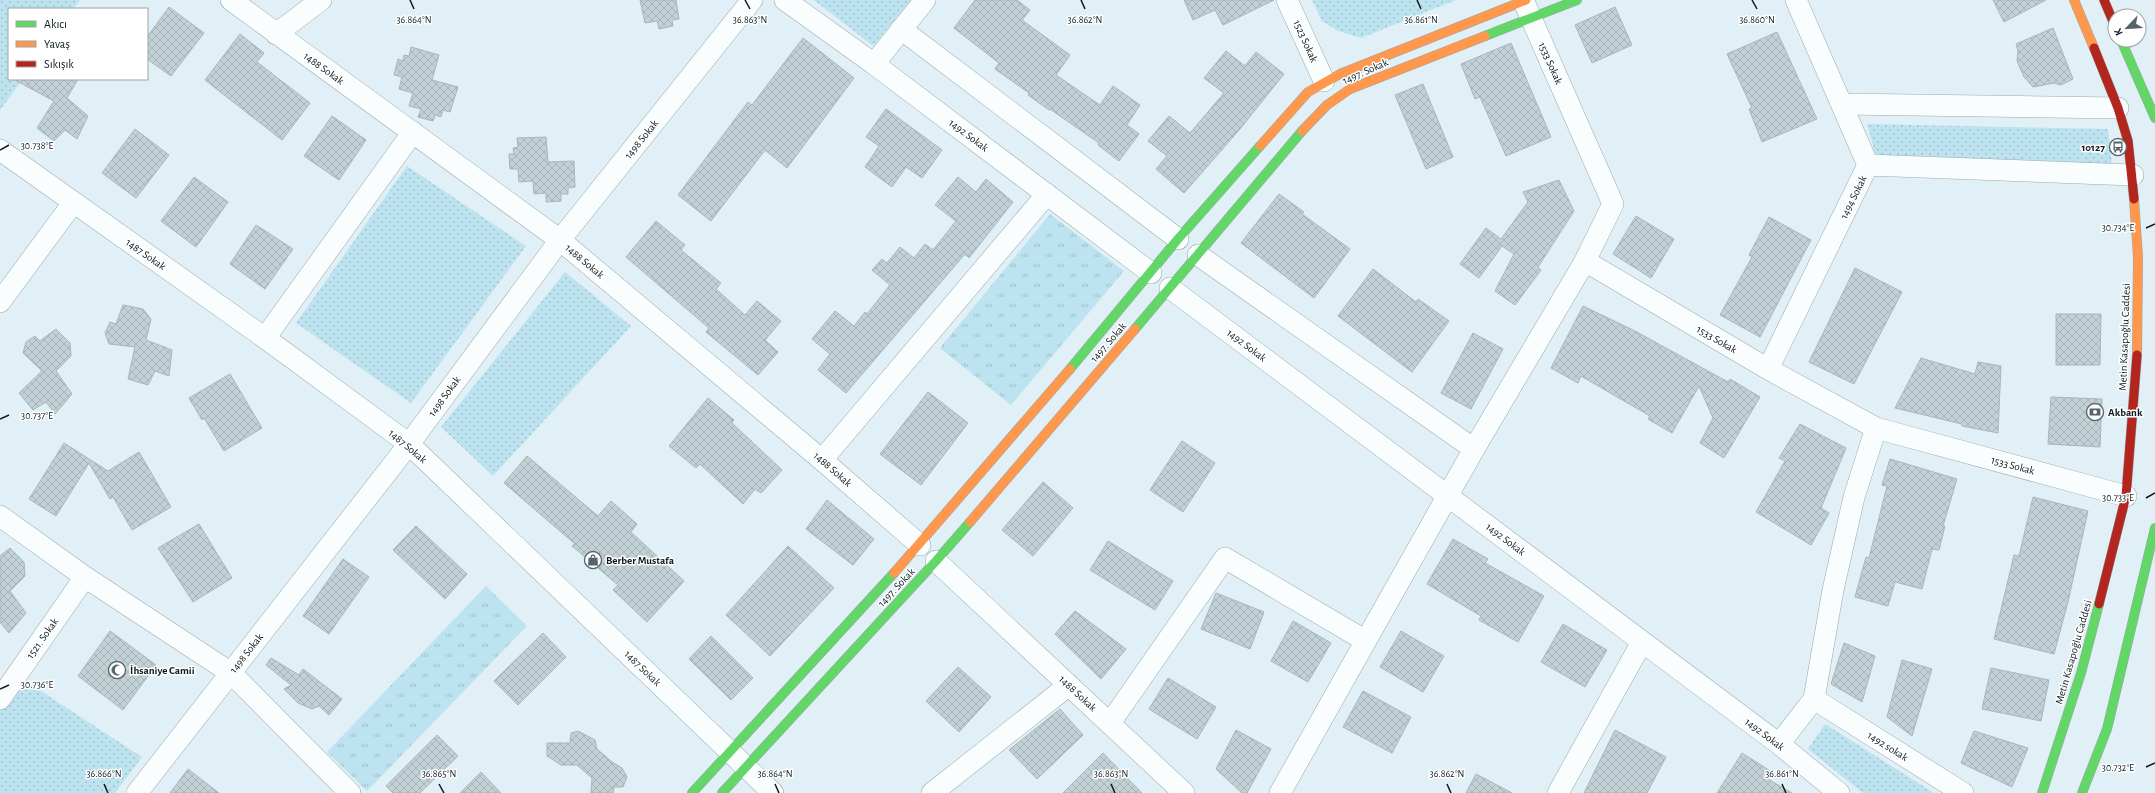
<svg xmlns="http://www.w3.org/2000/svg" width="2155" height="793" viewBox="0 0 2155 793" font-family="'Alegreya Sans',sans-serif">
  <style>
    .grass { fill: url(#grass-tufts) }
    .park { fill: url(#park-dots) }
    .building { fill: url(#building-cross-hatch); stroke: #a8b6bb }
    .lines { fill: none; stroke-linecap: round; stroke-linejoin: round }
    .street-casing { stroke: #9ba9ad; stroke-width: 22 }
    .fast-casing { stroke: #9ba9ad; stroke-width: 10 }
    .slow-casing { stroke: #9ba9ad; stroke-width: 10 }
    .jam-casing { stroke: #9ba9ad; stroke-width: 10 }
    .street { stroke: #fafdfe; stroke-width: 21 }
    .fast { stroke: #63d668; stroke-width: 9 }
    .slow { stroke: #ff974d; stroke-width: 9 }
    .jam { stroke: #b3261e; stroke-width: 9 }
    .ticks { fill: none; stroke: #0c1a1f; stroke-width: 1.5 }
    .labels { text-anchor: middle; stroke-width: 3; stroke-linejoin: round; paint-order: stroke }
    .street-label { font-size: 11px; fill: #0c1a1f; stroke: #fff }
    .poi-label { font-size: 11px; font-weight: bold; fill: #0c1a1f; stroke: #fff; text-anchor: start }
    .ticks-label { font-size: 10px; text-anchor: middle; fill: #0c1a1f; stroke: #fff; stroke-width: 3; stroke-linejoin: round; paint-order: stroke }
  </style>
  <defs>
    <pattern id="grass-tufts" width="24" height="20" patternUnits="userSpaceOnUse"><rect width="24" height="20" fill="#bce3ef"/><path d="M3 7l-1-3M5 7V3M7 7l1-3M15 17l-1-3M17 17v-4M19 17l1-3" fill="none" stroke="#a0c2cc"/></pattern>
    <pattern id="park-dots" width="8" height="8" patternUnits="userSpaceOnUse"><rect width="8" height="8" fill="#bce3ef"/><path d="M2 2h.1M6 6h.1" fill="none" stroke="#a0c2cc" stroke-width="1.8" stroke-linecap="round"/></pattern>
    <pattern id="building-cross-hatch" width="8" height="8" patternUnits="userSpaceOnUse"><rect width="8" height="8" fill="#c2d1d6"/><path d="M0 0l8 8M0 8l8-8" fill="none" stroke="#a6b3b7"/></pattern>
  </defs>
  <rect width="100%" height="100%" fill="#e0f0f6"/>
  <path class="grass" d="M1050,214L1124,271L1011,405L940,348Z
    M486,586L527,626L367,791L327,752Z"/>
  <path class="park" d="M0,0H80L73,9H9V79H23L0,110Z
    M814,0H911L873,46Z
    M1312,0H1456L1361,38L1338,31L1322,21Z
    M1867,124L2108,129L2112,165L1876,156Z
    M407,166L526,246L411,403L296,323Z
    M565,272L631,326L493,476L441,427Z
    M21,678L142,757L115,793H0V710Z
    M1825,724L1934,793H1863L1808,749Z"/>
  <path class="building" d="M640,0H676L679,19L672,20L673,26L659,29L657,21L645,23Z
    M975,0H1017L1030,10L1022,20L1070,55L1056,75L1100,105L1113,86L1140,105L1127,125L1139,134L1119,161L1098,145L1099,143L1050,109L1049,110L1028,95L1029,93L995,69L999,63L954,28Z
    M1184,0H1274L1223,25L1215,10L1193,20Z
    M1993,0H2046L2004,22Z
    M169,7L204,33L171,76L147,59V37Z
    M1615,7L1632,45L1592,63L1575,25Z
    M2053,28L2073,79L2061,85L2054,83L2033,87L2024,77L2017,61L2018,51L2016,44Z
    M1777,32L1817,119L1762,142L1749,109L1752,108L1727,54Z
    M240,34L264,53L257,62L310,103L282,140L205,80Z
    M803,38L854,78L787,168L765,150L711,221L678,195L748,102L752,105Z
    M1511,43L1551,137L1506,156L1480,97L1475,99L1461,64Z
    M411,47L439,55L432,80L458,87L450,112L443,110L441,117L435,115L433,121L418,117L421,109L409,106L413,93L399,89L402,77L394,75L398,59L403,61L404,55L409,56Z
    M1226,51L1245,66L1256,52L1284,74L1240,129L1184,193L1156,169L1167,156L1148,141L1169,116L1190,133L1224,93L1204,78Z
    M13,79H78L67,98L88,116L77,139L65,130L54,141L37,128L54,101Z
    M1423,84L1453,157L1426,169L1395,95Z
    M886,109L942,150L922,178L906,167L892,187L865,167L879,146L866,137Z
    M332,116L366,140L339,180L304,156Z
    M135,129L169,155L136,198L102,173Z
    M546,137L548,162L574,161L575,187L568,188V194H561V201L546,202V193L534,194L533,181L519,182L518,169H510L509,154H514L513,148L518,147L517,138Z
    M194,177L228,202L196,247L161,221Z
    M958,177L976,192L986,179L1013,202L969,258L965,254L846,393L818,370L830,354L812,339L835,311L854,326L865,312L867,314L890,285L872,270L882,259L887,263L900,247L914,258L925,244L933,250L956,221L935,205Z
    M1559,180L1574,211L1538,267L1541,270L1515,305L1495,291L1514,254L1502,246L1479,278L1460,264L1486,228L1501,239L1528,202L1523,192Z
    M1279,194L1304,212L1302,214L1350,249L1314,298L1241,243Z
    M1636,216L1674,239L1651,278L1613,254Z
    M1769,217L1811,240L1760,337L1720,315L1752,257L1749,255Z
    M656,221L685,245L681,250L721,283L716,289L745,315L757,301L781,321L765,340L778,352L758,375L706,332L709,328L626,257Z
    M256,225L293,249L265,289L230,264Z
    M1855,268L1902,292L1854,384L1809,362Z
    M1373,269L1416,302L1418,299L1449,321L1412,372L1338,316Z
    M123,305L143,309L151,319L146,340L172,350L169,376L155,371L148,385L128,379L135,347L109,344L105,333L110,322L116,324Z
    M1583,306L1635,331L1728,382L1730,379L1760,397L1724,458L1700,443L1713,418L1699,386L1672,433L1648,419L1650,416L1581,376L1578,383L1551,368Z
    M2056,314H2101L2100,365H2056Z
    M56,329L70,343L71,356L56,371L72,394L55,414L46,402L33,410L19,393L42,371L23,353L26,342L35,336L40,341Z
    M1473,333L1503,349L1471,409L1441,393Z
    M1921,358L1975,374L1978,362L2001,366L1998,433L1962,426V424L1895,408Z
    M230,374L262,428L224,451L204,418L202,420L189,398Z
    M928,392L968,423L921,485L880,454Z
    M2051,397L2102,399L2100,447L2048,444Z
    M708,398L734,420L732,423L782,470L761,493L755,489L743,504L700,464L696,468L669,446Z
    M1800,424L1846,448L1821,508L1829,513L1811,545L1756,512L1785,461L1779,458Z
    M1182,441L1215,463L1183,512L1150,490Z
    M64,443L108,471L139,452L171,507L132,530L113,497L110,499L89,463L56,516L29,499Z
    M527,456L598,516L611,501L637,524L631,532L684,581L647,622L613,590L618,585L572,546L575,544L504,483Z
    M1890,459L1957,479L1943,526H1945L1939,550L1932,549L1922,589L1895,582L1888,606L1855,597L1866,557L1869,558L1887,486L1882,485Z
    M1043,482L1073,508L1033,556L1002,530Z
    M2033,497L2088,511L2068,602L2054,654L1994,639L2014,555L2019,556Z
    M827,500L874,539L853,565L806,529Z
    M199,524L232,578L193,602L158,548Z
    M416,526L467,574L445,599L393,550Z
    M1453,539L1488,559L1485,563L1544,596L1518,642L1479,620L1481,616L1427,584Z
    M1108,541L1173,581L1155,610L1090,570Z
    M788,546L834,588L770,656L726,615Z
    M10,548L24,562L25,576L10,591L26,613L9,633L0,622V556Z
    M343,559L369,577L329,634L303,616Z
    M1216,593L1264,612L1250,649L1201,629Z
    M1075,611L1126,649L1101,679L1055,634Z
    M1293,621L1331,643L1308,682L1271,661Z
    M1563,624L1607,650L1585,687L1541,662Z
    M110,631L156,665L123,710L78,676Z
    M1401,631L1444,656L1423,692L1380,667Z
    M543,633L566,657L518,705L494,681Z
    M711,636L753,678L731,700L689,659Z
    M1844,643L1875,656L1862,702L1831,684Z
    M271,658L299,675L303,669L342,699L329,715L319,706L312,709L298,703L284,689L291,685L266,665Z
    M1902,660L1932,669L1912,736L1887,717Z
    M958,667L991,697L959,732L926,701Z
    M1991,668L2049,680L2041,721L1982,709Z
    M1168,678L1216,707L1197,739L1149,709Z
    M1363,691L1411,717L1392,753L1343,727Z
    M1060,709L1083,735L1037,779L1009,750Z
    M1236,730L1271,749L1247,793H1242L1216,769Z
    M1615,730L1666,757L1647,793H1584Z
    M578,731L595,740L597,749L612,762L622,768L627,777L623,787H614L613,793H591L592,778L577,765H561L547,756V743H570L571,733Z
    M1974,731L2028,748L2012,787L1961,763Z
    M437,735L458,756L420,793H393L386,786Z
    M1103,753L1142,793H1063Z
    M1742,753L1772,772L1768,779L1792,793H1717Z
    M188,769L219,793H170Z
    M481,772L501,793H460Z
    M1476,774L1512,793H1466Z"/>
  <g class="lines">
    <g class="street-casing">
      <path id="street" d="M231,0L560,240L822,460L920,545
        M785,0L874,64L1151,273
        M1287,0L1324,81
        M1524,2L1613,204L1585,261L1768,369L1876,428L2126,496
        M901,29L1178,239
        M276,34L321,0
        M874,64L925,0
        M1843,104L2118,108
        M0,150L265,338L409,444L773,793
        M1868,165L2133,175
        M1198,255L1474,449
        M1170,288L1779,744L1839,793
        M0,302L73,203
        M265,338L413,132
        M1768,369L1868,165L1796,0
        M822,460L1047,194
        M0,516L85,577L231,673L350,793
        M936,561L1184,793
        M0,699L85,577
        M1814,699L1963,793
        M1110,723L1225,558L1366,641
        M1779,744L1814,699L1833,590L1854,497L1876,428
        M137,793L409,444L560,240L752,0
        M932,793L1069,685
        M1280,793L1474,449L1585,261
        M1558,793L1642,642"/>
    </g>
    <g class="fast-casing">
      <path id="fast" d="M1485,36L1577,0
        M2121,40L2155,118
        M1135,329L1302,131
        M1070,369L1178,239L1260,146
        M692,793L894,573
        M722,793L936,561L970,522
        M2042,793L2081,673L2099,604
        M2082,793L2107,729L2155,528"/>
    </g>
    <g class="slow-casing">
      <path id="slow" d="M2074,0L2094,48
        M1302,131L1327,105L1350,89L1485,36
        M1260,146L1308,92L1340,74L1526,0
        M2134,199L2138,257L2137,355
        M970,522L1135,329
        M894,573L1070,369"/>
    </g>
    <g class="jam-casing">
      <path id="jam" d="M2104,0L2115,26
        M2094,48L2118,108L2128,141L2134,199
        M2099,604L2126,496L2137,355"/>
    </g>
    <use href="#street" class="street"/>
    <use href="#fast" class="fast"/>
    <use href="#slow" class="slow"/>
    <use href="#jam" class="jam"/>
  </g>
  <path class="ticks" d="M410,0L414,9M745,0L750,9M1081,0L1085,9M1417,0L1421,9M1752,0L1757,9M0,150L9,145M2146,228L2155,224M0,419L9,415M2146,498L2155,493M0,689L9,685M2146,767L2155,763M104,784L108,793M439,784L444,793M775,784L779,793M1111,784L1115,793M1447,784L1451,793M1782,784L1786,793"/>
  <defs>
    <g id="bus-ring" transform="scale(0.9)"><circle r="9.5" fill="#fff" stroke="#56656a" stroke-width="1.5"/><path d="M-5-6H5V4H4V6H2V4H-2V6H-4V4H-5ZM-3.5-4V0h7V-4ZM-3.5 1.2v1.5H-2V1.2ZM2 1.2v1.5H3.5V1.2Z" fill="#56656a"/></g>
    <g id="bank-ring" transform="scale(0.9)"><circle r="9.5" fill="#fff" stroke="#56656a" stroke-width="1.5"/><path d="M-6-4H6V4H-6ZM0-2.3a2.3 2.3 0 1 0 0 4.6a2.3 2.3 0 1 0 0-4.6Z" fill="#56656a"/></g>
    <g id="shop-ring" transform="scale(0.9)"><circle r="9.5" fill="#fff" stroke="#56656a" stroke-width="1.5"/><path d="M-5-2.5h2.3a2.7 3.5 0 0 1 5.4 0H5L5.5 6h-11ZM-1.5-2.5h3a1.5 2.3 0 0 0-3 0Z" fill="#56656a"/></g>
    <g id="mosque-ring" transform="scale(0.9)"><circle r="9.5" fill="#fff" stroke="#56656a" stroke-width="1.5"/><path d="M3.5-4.9A6 6 0 1 0 3.5 4.9A5 5 0 1 1 3.5-4.9Z" fill="#56656a"/></g>
  </defs>
  <g fill-rule="evenodd">
    <use href="#bus-ring" x="2118" y="147"/>
    <use href="#bank-ring" x="2095" y="412"/>
    <use href="#shop-ring" x="593" y="560"/>
    <use href="#mosque-ring" x="117" y="670"/>
  </g>
  <g class="labels">
    <g class="street-label">
      <text transform="translate(1306 41) rotate(66)" y="4">1523 Sokak</text>
      <text transform="translate(1551 63) rotate(66)" y="4">1533 Sokak</text>
      <text transform="translate(324 68) rotate(36)" y="4">1488 Sokak</text>
      <text transform="translate(1365 71) rotate(-24)" y="4">1497. Sokak</text>
      <text transform="translate(969 135) rotate(37)" y="4">1492 Sokak</text>
      <text transform="translate(641 139) rotate(-51)" y="4">1498 Sokak</text>
      <text transform="translate(1853 197) rotate(-64)" y="4">1494 Sokak</text>
      <text transform="translate(146 254) rotate(35)" y="4">1487 Sokak</text>
      <text transform="translate(585 261) rotate(40)" y="4">1488 Sokak</text>
      <text transform="translate(2124 337) rotate(-88)" y="4">Metin Kasapoğlu Caddesi</text>
      <text transform="translate(1717 339) rotate(30)" y="4">1533 Sokak</text>
      <text transform="translate(1108 342) rotate(-49)" y="4">1497. Sokak</text>
      <text transform="translate(1247 345) rotate(37)" y="4">1492 Sokak</text>
      <text transform="translate(444 396) rotate(-54)" y="4">1498 Sokak</text>
      <text transform="translate(408 446) rotate(40)" y="4">1487 Sokak</text>
      <text transform="translate(2013 465) rotate(15)" y="4">1533 Sokak</text>
      <text transform="translate(833 469) rotate(41)" y="4">1488 Sokak</text>
      <text transform="translate(1506 539) rotate(37)" y="4">1492 Sokak</text>
      <text transform="translate(896 587) rotate(-47)" y="4">1497. Sokak</text>
      <text transform="translate(42 638) rotate(-55)" y="4">1521. Sokak</text>
      <text transform="translate(2073 652) rotate(-74)" y="4">Metin Kasapoğlu Caddesi</text>
      <text transform="translate(246 653) rotate(-52)" y="4">1498 Sokak</text>
      <text transform="translate(643 668) rotate(44)" y="4">1487 Sokak</text>
      <text transform="translate(1078 693) rotate(43)" y="4">1488 Sokak</text>
      <text transform="translate(1765 734) rotate(37)" y="4">1492 Sokak</text>
      <text transform="translate(1888 746) rotate(32)" y="4">1492 sokak</text>
    </g>
    <g class="poi-label">
      <text x="2105" y="151" text-anchor="end">10127</text>
      <text x="2108" y="416">Akbank</text>
      <text x="606" y="564">Berber Mustafa</text>
      <text x="130" y="674">İhsaniye Camii</text>
    </g>
  </g>
  <g class="ticks-label">
    <text x="414" y="23">36.864°N</text>
    <text x="750" y="23">36.863°N</text>
    <text x="1085" y="23">36.862°N</text>
    <text x="1421" y="23">36.861°N</text>
    <text x="1757" y="23">36.860°N</text>
    <text x="37" y="149">30.738°E</text>
    <text x="2118" y="231">30.734°E</text>
    <text x="37" y="419">30.737°E</text>
    <text x="2118" y="501">30.733°E</text>
    <text x="37" y="688">30.736°E</text>
    <text x="2118" y="771">30.732°E</text>
    <text x="104" y="777">36.866°N</text>
    <text x="439" y="777">36.865°N</text>
    <text x="775" y="777">36.864°N</text>
    <text x="1111" y="777">36.863°N</text>
    <text x="1447" y="777">36.862°N</text>
    <text x="1782" y="777">36.861°N</text>
  </g>
  <rect x="8" y="8" width="140" height="72" fill="#ffffff" stroke="#9ea3a5"/>
  <rect x="16" y="21" width="20" height="6" fill="#63d668" stroke="#9ea3a5"/>
  <text x="44" y="28" font-size="12" fill="#0c1a1f">Akıcı</text>
  <rect x="16" y="41" width="20" height="6" fill="#ff974d" stroke="#9ea3a5"/>
  <text x="44" y="48" font-size="12" fill="#0c1a1f">Yavaş</text>
  <rect x="16" y="61" width="20" height="6" fill="#b3261e" stroke="#9ea3a5"/>
  <text x="44" y="68" font-size="12" fill="#0c1a1f">Sıkışık</text>
  <g transform="translate(2127 28) rotate(245)"><circle r="19" fill="#ffffff" stroke="#9ea3a5"/>
  <path d="M0-3L7 15L0 10L-7 15Z" fill="#56656a"/>
  <text y="-6" font-size="11" font-weight="bold" text-anchor="middle" fill="#0c1a1f">K</text>
  </g>
</svg>
